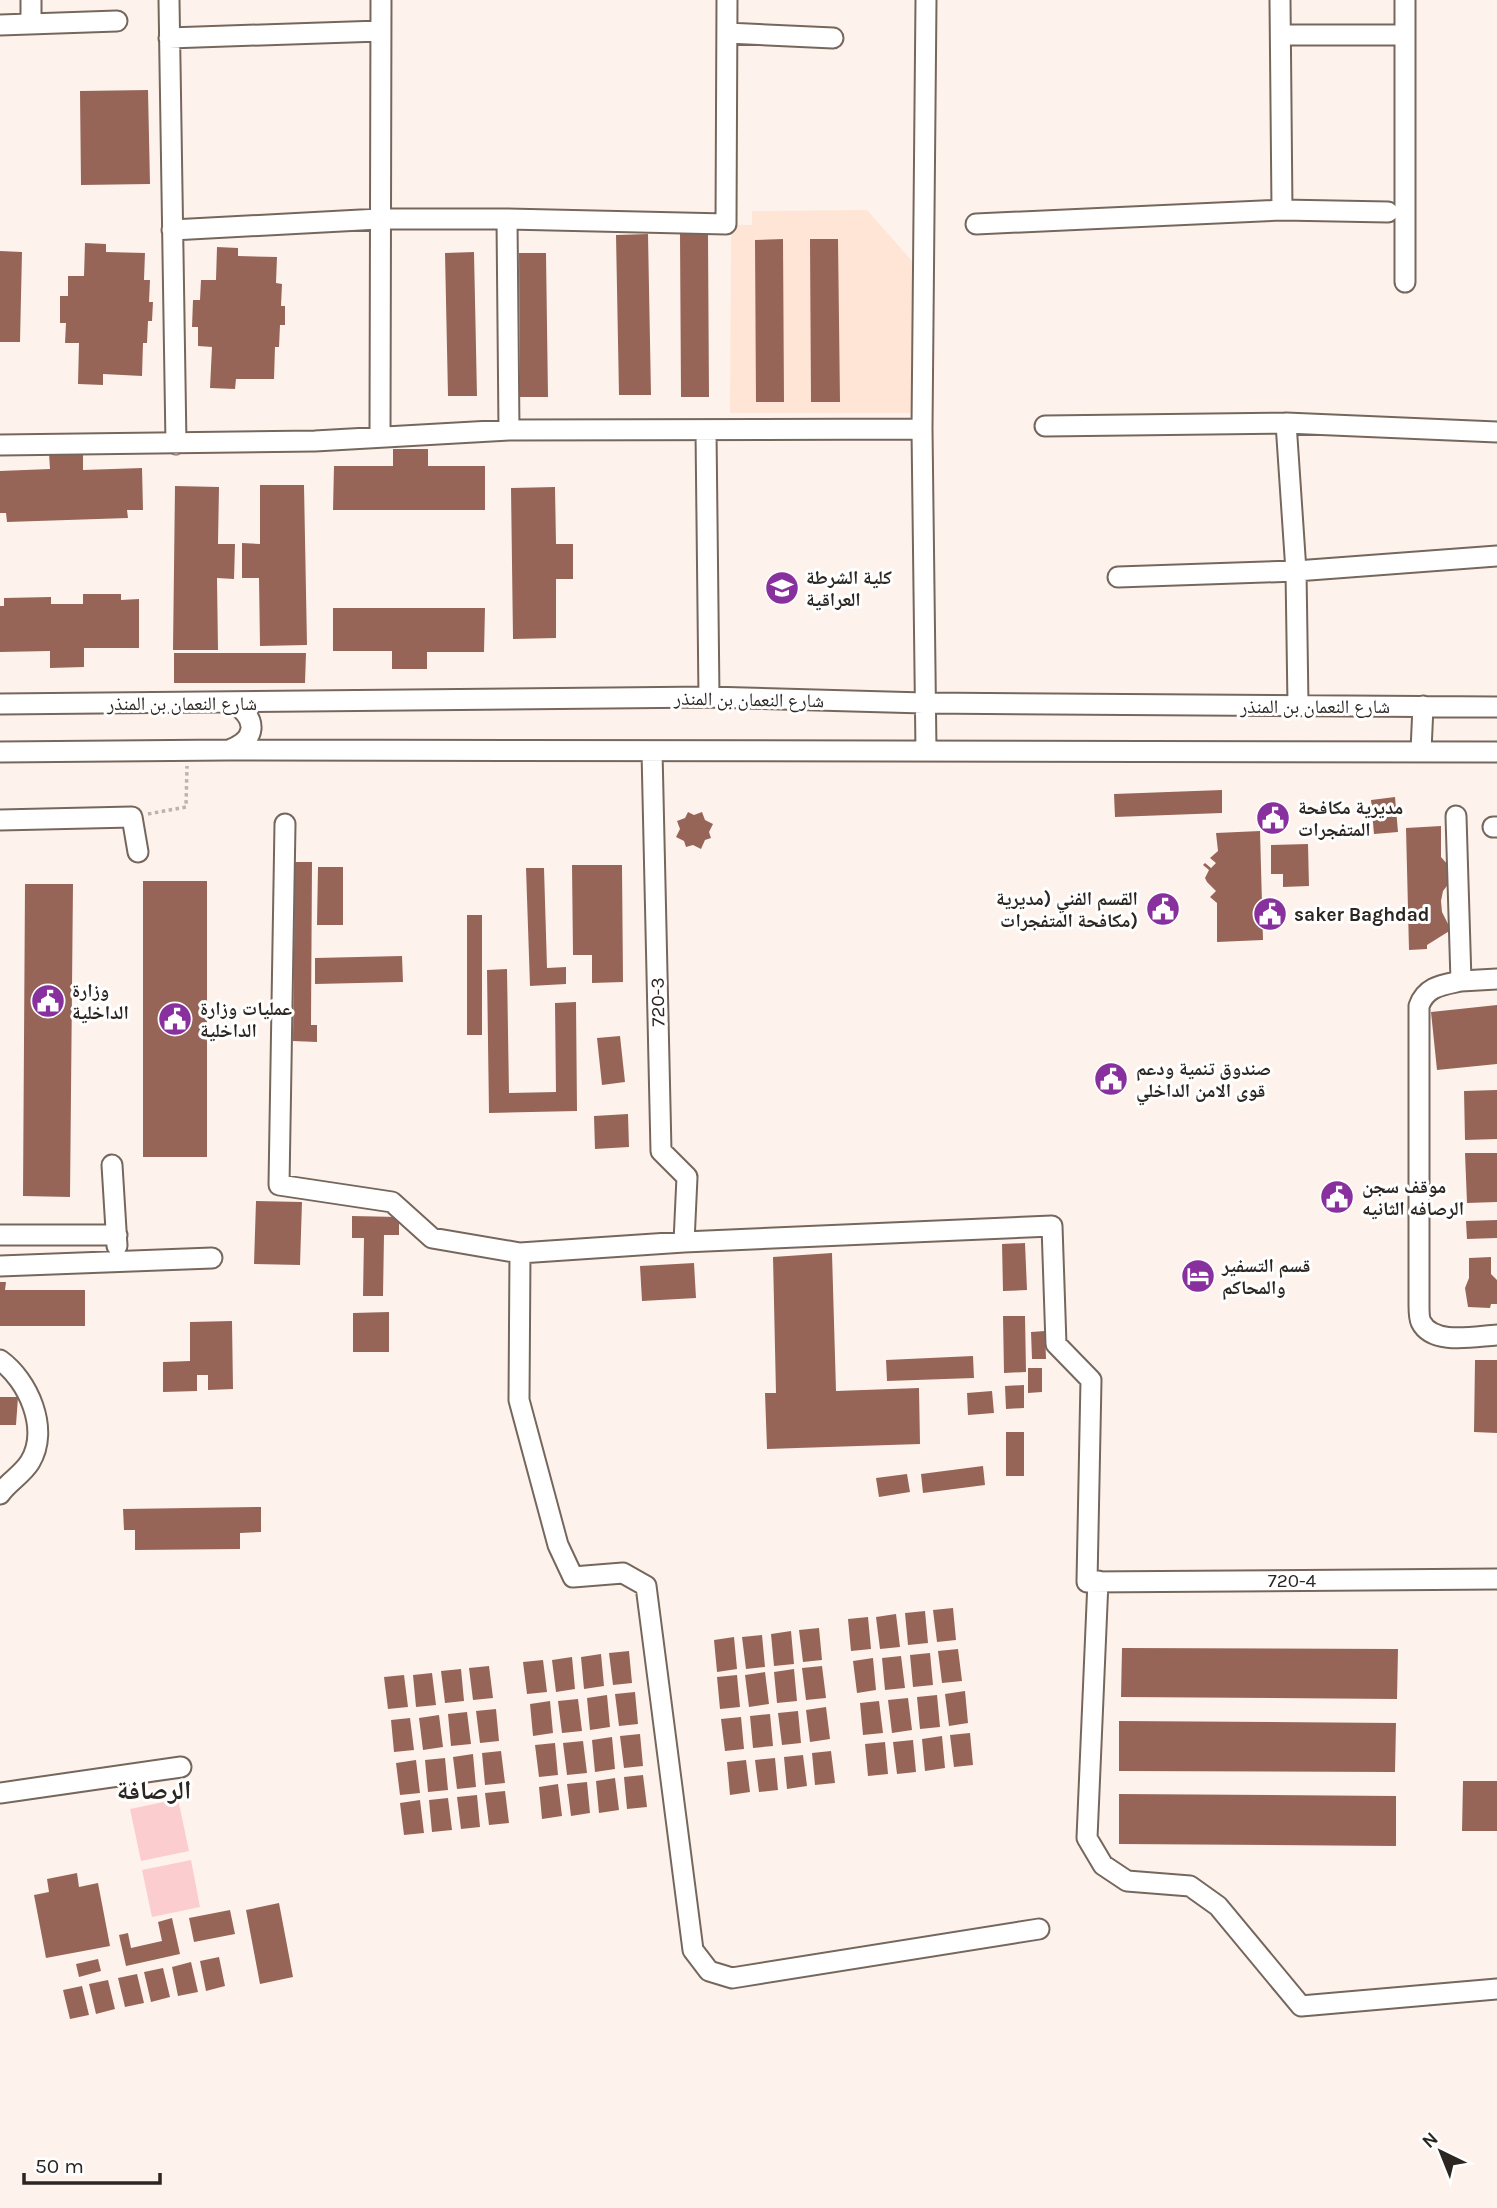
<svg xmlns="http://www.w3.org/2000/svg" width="1497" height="2208" viewBox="0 0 1497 2208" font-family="Karla,'Noto Naskh Arabic',sans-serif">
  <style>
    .built { fill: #fee5d5 }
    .green { fill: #fccdce }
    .building { fill: #976558 }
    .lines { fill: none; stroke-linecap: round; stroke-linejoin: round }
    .minor-casing { stroke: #76675d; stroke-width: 23 }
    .path { stroke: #bdb3ad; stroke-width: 3.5; stroke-dasharray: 3.5 3.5; stroke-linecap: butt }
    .minor { stroke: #fff; stroke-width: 19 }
    .labels { text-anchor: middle; stroke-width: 6; stroke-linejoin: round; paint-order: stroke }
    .poi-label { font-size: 19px; font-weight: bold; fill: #2c2622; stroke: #fff; text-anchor: start }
    .street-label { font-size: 19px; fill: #2c2622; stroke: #fff }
    .district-label { font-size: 26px; font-weight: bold; fill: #2c2622; stroke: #fff }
  </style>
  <rect width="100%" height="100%" fill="#fef3ec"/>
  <path class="built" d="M867,210L912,261V413H730L731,225H752V211Z"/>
  <path class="green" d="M178,1799L189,1851L141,1861L130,1809Z
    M191,1860L200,1907L152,1917L142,1870Z"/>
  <path class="building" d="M148,90L150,184L81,185L80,91Z
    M648,234L651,395H619L616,235Z
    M680,234H708L709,397H681Z
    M783,239L784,402H756L755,240Z
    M810,239H838L840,402H811Z
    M85,243L106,244V252L145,253L144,280H150L149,302H153L152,321H148L147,343H143L142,376L103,374V385L78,384L79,343H65L66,323H60V296H68V276H84Z
    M217,247L238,248V256L277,257L276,283L282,284L281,306H285V325H280L279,347H275L274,379H236L235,389L210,388L212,347L198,346V327H192L193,300H200L201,280H216Z
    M0,251L22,252L20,342H0Z
    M474,252L477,396H448L445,253Z
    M519,253H546L548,397H520Z
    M393,449H428V466H485V510H333L334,466H393Z
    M83,451V470L142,468L143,510H127L128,518L7,522L6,513H0V471L50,469L49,453Z
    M260,485H304L307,645L260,646L259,578H242V543L260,544Z
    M175,486L219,487L218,544H235L234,579L217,578L218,650H173Z
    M555,487L556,544H573V579H556V638L513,639L511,488Z
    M83,594H121V600L139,599V648H84V667L50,668V651L0,652V606H4V598L51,597V604H83Z
    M333,608H485L484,652H427V669H392V651H333Z
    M174,653H306L305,683H174Z
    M1222,790V813L1115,817L1114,794Z
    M1395,797L1398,832L1374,834L1371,800Z
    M688,812L694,815L702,812L705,820L713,824L709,832L711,838L705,840L701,849L693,845L686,847L684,841L676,837L680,829L677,821L685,818Z
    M1441,826V857L1449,866L1450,882L1443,891L1441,901L1442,912L1451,930L1427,945V949L1409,950L1406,828Z
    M1260,831L1263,940L1217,942V903L1210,897L1216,891L1207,882L1205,878L1209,870L1203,865L1205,863L1211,868L1216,863L1210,858L1218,851L1216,833Z
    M1308,844L1309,886L1283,887V874H1271V845Z
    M295,862H312L311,1025H317V1042L293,1041Z
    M572,865H622L623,982L592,983V955H573Z
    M318,867H343V925H317Z
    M526,868H544L547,968L566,967V984L530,986Z
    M143,881H207V1157H143Z
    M25,884H73L70,1197L23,1196Z
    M467,915H482V1035H467Z
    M402,956L403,982L315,984V958Z
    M507,969L509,1093L556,1092L555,1003L576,1002L577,1111L489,1113L487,970Z
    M1497,1005V1064L1437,1070L1431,1012Z
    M620,1036L625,1082L602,1085L597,1038Z
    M1497,1090V1139L1465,1140L1464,1091Z
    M628,1114L629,1147L595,1149L594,1116Z
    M1465,1153H1497V1202L1467,1203Z
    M256,1201L302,1202L300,1265L254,1264Z
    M352,1216L399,1217V1235H384L383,1296H363L364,1238H352Z
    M1497,1220V1238L1467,1239L1466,1221Z
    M1025,1243L1027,1290L1003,1291L1002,1244Z
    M832,1253L836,1391L919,1388L920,1444L767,1449L765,1393H776L773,1257Z
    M1491,1257V1274L1497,1280V1304H1491L1490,1308L1468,1307L1465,1288L1469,1278V1258Z
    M694,1263L696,1298L642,1301L640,1266Z
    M0,1282H6L5,1290H85V1326H0Z
    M389,1312V1352H353V1313Z
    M1003,1316H1025L1026,1372L1004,1373Z
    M232,1321L233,1389L208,1390V1375H197V1391L163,1392V1362L190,1361V1322Z
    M1045,1331L1046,1359H1032L1031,1332Z
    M973,1356L974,1378L887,1381L886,1360Z
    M1475,1360H1497V1433L1474,1432Z
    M1028,1368H1042V1392L1028,1393Z
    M1024,1385V1408L1006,1409L1005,1386Z
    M992,1391L994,1413L968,1415L967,1393Z
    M0,1397H18L16,1425H0Z
    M1006,1432H1024V1476H1006Z
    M983,1466L985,1485L923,1493L921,1474Z
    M907,1474L910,1492L879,1497L876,1478Z
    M261,1507V1532L240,1533V1549L135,1550V1530H124L123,1509Z
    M953,1608L956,1640L937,1642L933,1610Z
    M925,1611L928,1643L908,1645L905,1613Z
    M896,1614L900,1647L880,1649L876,1617Z
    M868,1617L871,1649L851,1651L848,1619Z
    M819,1628L822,1660L803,1662L799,1630Z
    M791,1631L794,1664L774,1666L771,1634Z
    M762,1635L765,1667L746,1669L742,1637Z
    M734,1637L737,1669L717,1672L714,1640Z
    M1122,1648L1398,1649L1397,1699L1121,1697Z
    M958,1649L962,1681L942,1683L938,1651Z
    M629,1651L632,1683L613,1685L609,1653Z
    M930,1653L933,1685L913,1687L910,1655Z
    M601,1654L604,1686L584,1689L581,1657Z
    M901,1656L905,1688L885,1690L882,1658Z
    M572,1657L575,1689L556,1692L552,1660Z
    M873,1658L876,1690L857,1693L853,1661Z
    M543,1660L547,1692L527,1694L523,1662Z
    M489,1666L493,1698L473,1700L469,1668Z
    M822,1666L826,1698L806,1700L802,1668Z
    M461,1669L464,1701L445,1703L441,1671Z
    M794,1669L797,1701L777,1703L774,1672Z
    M765,1672L769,1704L749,1707L745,1675Z
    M432,1673L436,1705L416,1707L413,1675Z
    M404,1675L408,1707L388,1709L384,1677Z
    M737,1675L740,1707L720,1709L717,1677Z
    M965,1691L968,1723L949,1726L945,1694Z
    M635,1692L638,1724L619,1726L615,1694Z
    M607,1695L610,1727L590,1730L587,1698Z
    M937,1695L940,1727L920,1729L917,1697Z
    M908,1698L912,1730L892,1733L888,1700Z
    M578,1699L582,1731L562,1733L558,1701Z
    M550,1701L553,1733L533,1736L530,1704Z
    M879,1701L883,1733L863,1735L860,1703Z
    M826,1707L830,1739L810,1742L806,1710Z
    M496,1709L499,1741L480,1743L476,1711Z
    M798,1711L801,1743L782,1745L778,1713Z
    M467,1712L471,1744L451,1746L448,1714Z
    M770,1714L773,1746L753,1748L750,1716Z
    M439,1715L443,1747L423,1750L419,1718Z
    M741,1717L744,1749L725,1751L721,1719Z
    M410,1718L414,1750L394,1752L391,1720Z
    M1119,1721L1396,1723L1395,1772L1119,1771Z
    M970,1733L973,1765L954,1767L950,1735Z
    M640,1734L643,1766L624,1768L620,1736Z
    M942,1736L945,1768L925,1771L922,1739Z
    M612,1737L615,1769L595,1772L592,1740Z
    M913,1740L916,1772L897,1774L893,1742Z
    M583,1741L587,1773L567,1775L563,1743Z
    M885,1742L888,1774L868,1776L865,1744Z
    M555,1743L558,1775L539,1777L535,1745Z
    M501,1751L505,1783L485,1785L482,1753Z
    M831,1751L835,1783L815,1785L812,1753Z
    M473,1754L476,1787L457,1789L453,1757Z
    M803,1755L807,1786L787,1789L784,1757Z
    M445,1758L448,1790L428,1792L425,1760Z
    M775,1758L778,1790L759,1792L755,1760Z
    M416,1760L420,1793L400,1795L396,1763Z
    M746,1760L750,1792L730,1795L727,1762Z
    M643,1775L647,1807L627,1809L624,1777Z
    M615,1778L619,1810L599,1813L596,1781Z
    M1463,1781H1497V1831H1462Z
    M587,1782L590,1813L571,1816L567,1784Z
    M558,1784L562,1816L542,1819L539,1787Z
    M505,1791L509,1823L489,1825L485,1793Z
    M1119,1794L1396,1796V1846L1119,1844Z
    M477,1795L480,1827L461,1829L457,1797Z
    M448,1798L452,1830L432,1832L429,1800Z
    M420,1800L424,1833L404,1835L400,1803Z
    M77,1873L79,1887L98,1883L110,1946L46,1958L34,1895L49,1892L47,1879Z
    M279,1903L293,1977L260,1984L246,1910Z
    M230,1910L235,1934L194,1942L189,1918Z
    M172,1918L180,1954L126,1966L119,1935L128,1933L131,1948L162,1941L158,1922Z
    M219,1957L225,1986L206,1991L200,1961Z
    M98,1959L101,1971L79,1977L76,1964Z
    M191,1962L198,1992L178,1996L172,1967Z
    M163,1968L170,1997L151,2002L144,1972Z
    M137,1974L144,2003L125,2007L118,1978Z
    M108,1980L115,2009L96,2014L89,1984Z
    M82,1986L89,2015L70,2019L63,1990Z"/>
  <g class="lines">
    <g class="minor-casing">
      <path id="minor" d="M169,0L176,444
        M1405,0V282
        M31,24V0
        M0,25L117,21
        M727,33L833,38
        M1281,35H1405
        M169,38L380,31
        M1282,210L1388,212
        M507,219L509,430
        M976,224L1282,210L1280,0
        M172,230L379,219H507L726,224L727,0
        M1286,423L1296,571L1298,705
        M1045,426L1286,423L1497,432
        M706,431L709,697
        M380,435L381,0
        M0,445L315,441L509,430L922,429
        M1118,577L1296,571L1497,556
        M0,704L709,697L924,703L1497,707
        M229,750C257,739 258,720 234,703
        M652,751L661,1151L687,1177L684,1242
        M926,751L922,429L926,0
        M1421,751L1423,706
        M0,752L228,750L1497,752
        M1456,816L1461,981L1497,979
        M0,820L132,817L138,852
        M285,824L279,1185L392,1202L432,1238L520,1253
        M1493,827H1497
        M1461,981C1443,985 1426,986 1419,1006V1305C1419,1310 1419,1318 1421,1322C1433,1346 1476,1336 1497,1335
        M112,1165L117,1246
        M0,1235H117
        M0,1266L212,1258
        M0,1360C28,1380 50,1429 30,1462C22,1475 8,1482 0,1494
        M1098,1581L1087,1838L1103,1865L1127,1881L1190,1886L1218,1906L1301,2006L1497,1989
        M0,1793L181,1767
        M1039,1929L732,1978L709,1971L693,1950L646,1586L623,1573L573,1577L558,1545L519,1400L520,1253L684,1242L1052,1226L1056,1344L1091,1380L1087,1582L1497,1579"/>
    </g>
    <path class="path" d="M148,814L186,807L187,766"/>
    <use href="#minor" class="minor"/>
  </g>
  <defs>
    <g id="school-disc" transform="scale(1.75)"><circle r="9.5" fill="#88309d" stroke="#fff"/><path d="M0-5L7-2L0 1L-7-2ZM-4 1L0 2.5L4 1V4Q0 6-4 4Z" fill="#fff"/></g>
    <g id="civic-disc" transform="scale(1.75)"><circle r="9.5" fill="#88309d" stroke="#fff"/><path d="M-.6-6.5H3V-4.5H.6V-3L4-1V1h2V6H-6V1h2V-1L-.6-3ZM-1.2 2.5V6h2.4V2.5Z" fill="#fff"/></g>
    <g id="hotel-disc" transform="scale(1.75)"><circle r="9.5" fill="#88309d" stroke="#fff"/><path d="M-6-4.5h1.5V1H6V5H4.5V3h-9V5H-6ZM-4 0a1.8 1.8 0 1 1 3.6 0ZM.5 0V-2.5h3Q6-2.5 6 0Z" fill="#fff"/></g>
  </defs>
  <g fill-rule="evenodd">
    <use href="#school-disc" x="782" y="588"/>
    <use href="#civic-disc" x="1273" y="818"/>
    <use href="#civic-disc" x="1163" y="909"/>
    <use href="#civic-disc" x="1270" y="914"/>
    <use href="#civic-disc" x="48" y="1001"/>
    <use href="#civic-disc" x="175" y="1019"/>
    <use href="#civic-disc" x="1111" y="1079"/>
    <use href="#civic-disc" x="1337" y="1197"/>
    <use href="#hotel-disc" x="1198" y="1276"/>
  </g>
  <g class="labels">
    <g class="poi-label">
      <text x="806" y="584">كلية الشرطة<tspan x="806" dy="22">العراقية</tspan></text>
      <text x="1298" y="814">مديرية مكافحة<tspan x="1298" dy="22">المتفجرات</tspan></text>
      <text x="1138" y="905" text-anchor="end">القسم الفني (مديرية<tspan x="1138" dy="22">مكافحة المتفجرات)</tspan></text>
      <text x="1294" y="921">saker Baghdad</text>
      <text x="72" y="997">وزارة<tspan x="72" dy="22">الداخلية</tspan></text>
      <text x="200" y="1015">عمليات وزارة<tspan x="200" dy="22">الداخلية</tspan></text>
      <text x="1136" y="1075">صندوق تنمية ودعم<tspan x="1136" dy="22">قوى الامن الداخلي</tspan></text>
      <text x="1362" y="1193">موقف سجن<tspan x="1362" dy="22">الرصافه الثانيه</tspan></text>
      <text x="1222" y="1272">قسم التسفير<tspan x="1222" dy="22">والمحاكم</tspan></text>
    </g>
    <g class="street-label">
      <text transform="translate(749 699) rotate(1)" y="7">شارع النعمان بن المنذر</text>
      <text x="182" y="710">شارع النعمان بن المنذر</text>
      <text x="1315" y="713">شارع النعمان بن المنذر</text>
      <text transform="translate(657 1002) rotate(-91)" y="7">720-3</text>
      <text x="1292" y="1587">720-4</text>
    </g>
    <g class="district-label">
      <text x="154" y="1799">الرصافة</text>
    </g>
  </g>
  <g transform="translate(1441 2152) rotate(317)" stroke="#ffffff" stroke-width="5" paint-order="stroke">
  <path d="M0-5L12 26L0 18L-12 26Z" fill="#2c2622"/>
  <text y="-10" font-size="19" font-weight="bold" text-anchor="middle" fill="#2c2622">N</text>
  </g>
  <path d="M24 2173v10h136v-10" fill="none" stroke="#2c2622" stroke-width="3.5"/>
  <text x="35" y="2173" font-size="21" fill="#2c2622" stroke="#ffffff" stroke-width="5" paint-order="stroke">50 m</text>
</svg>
